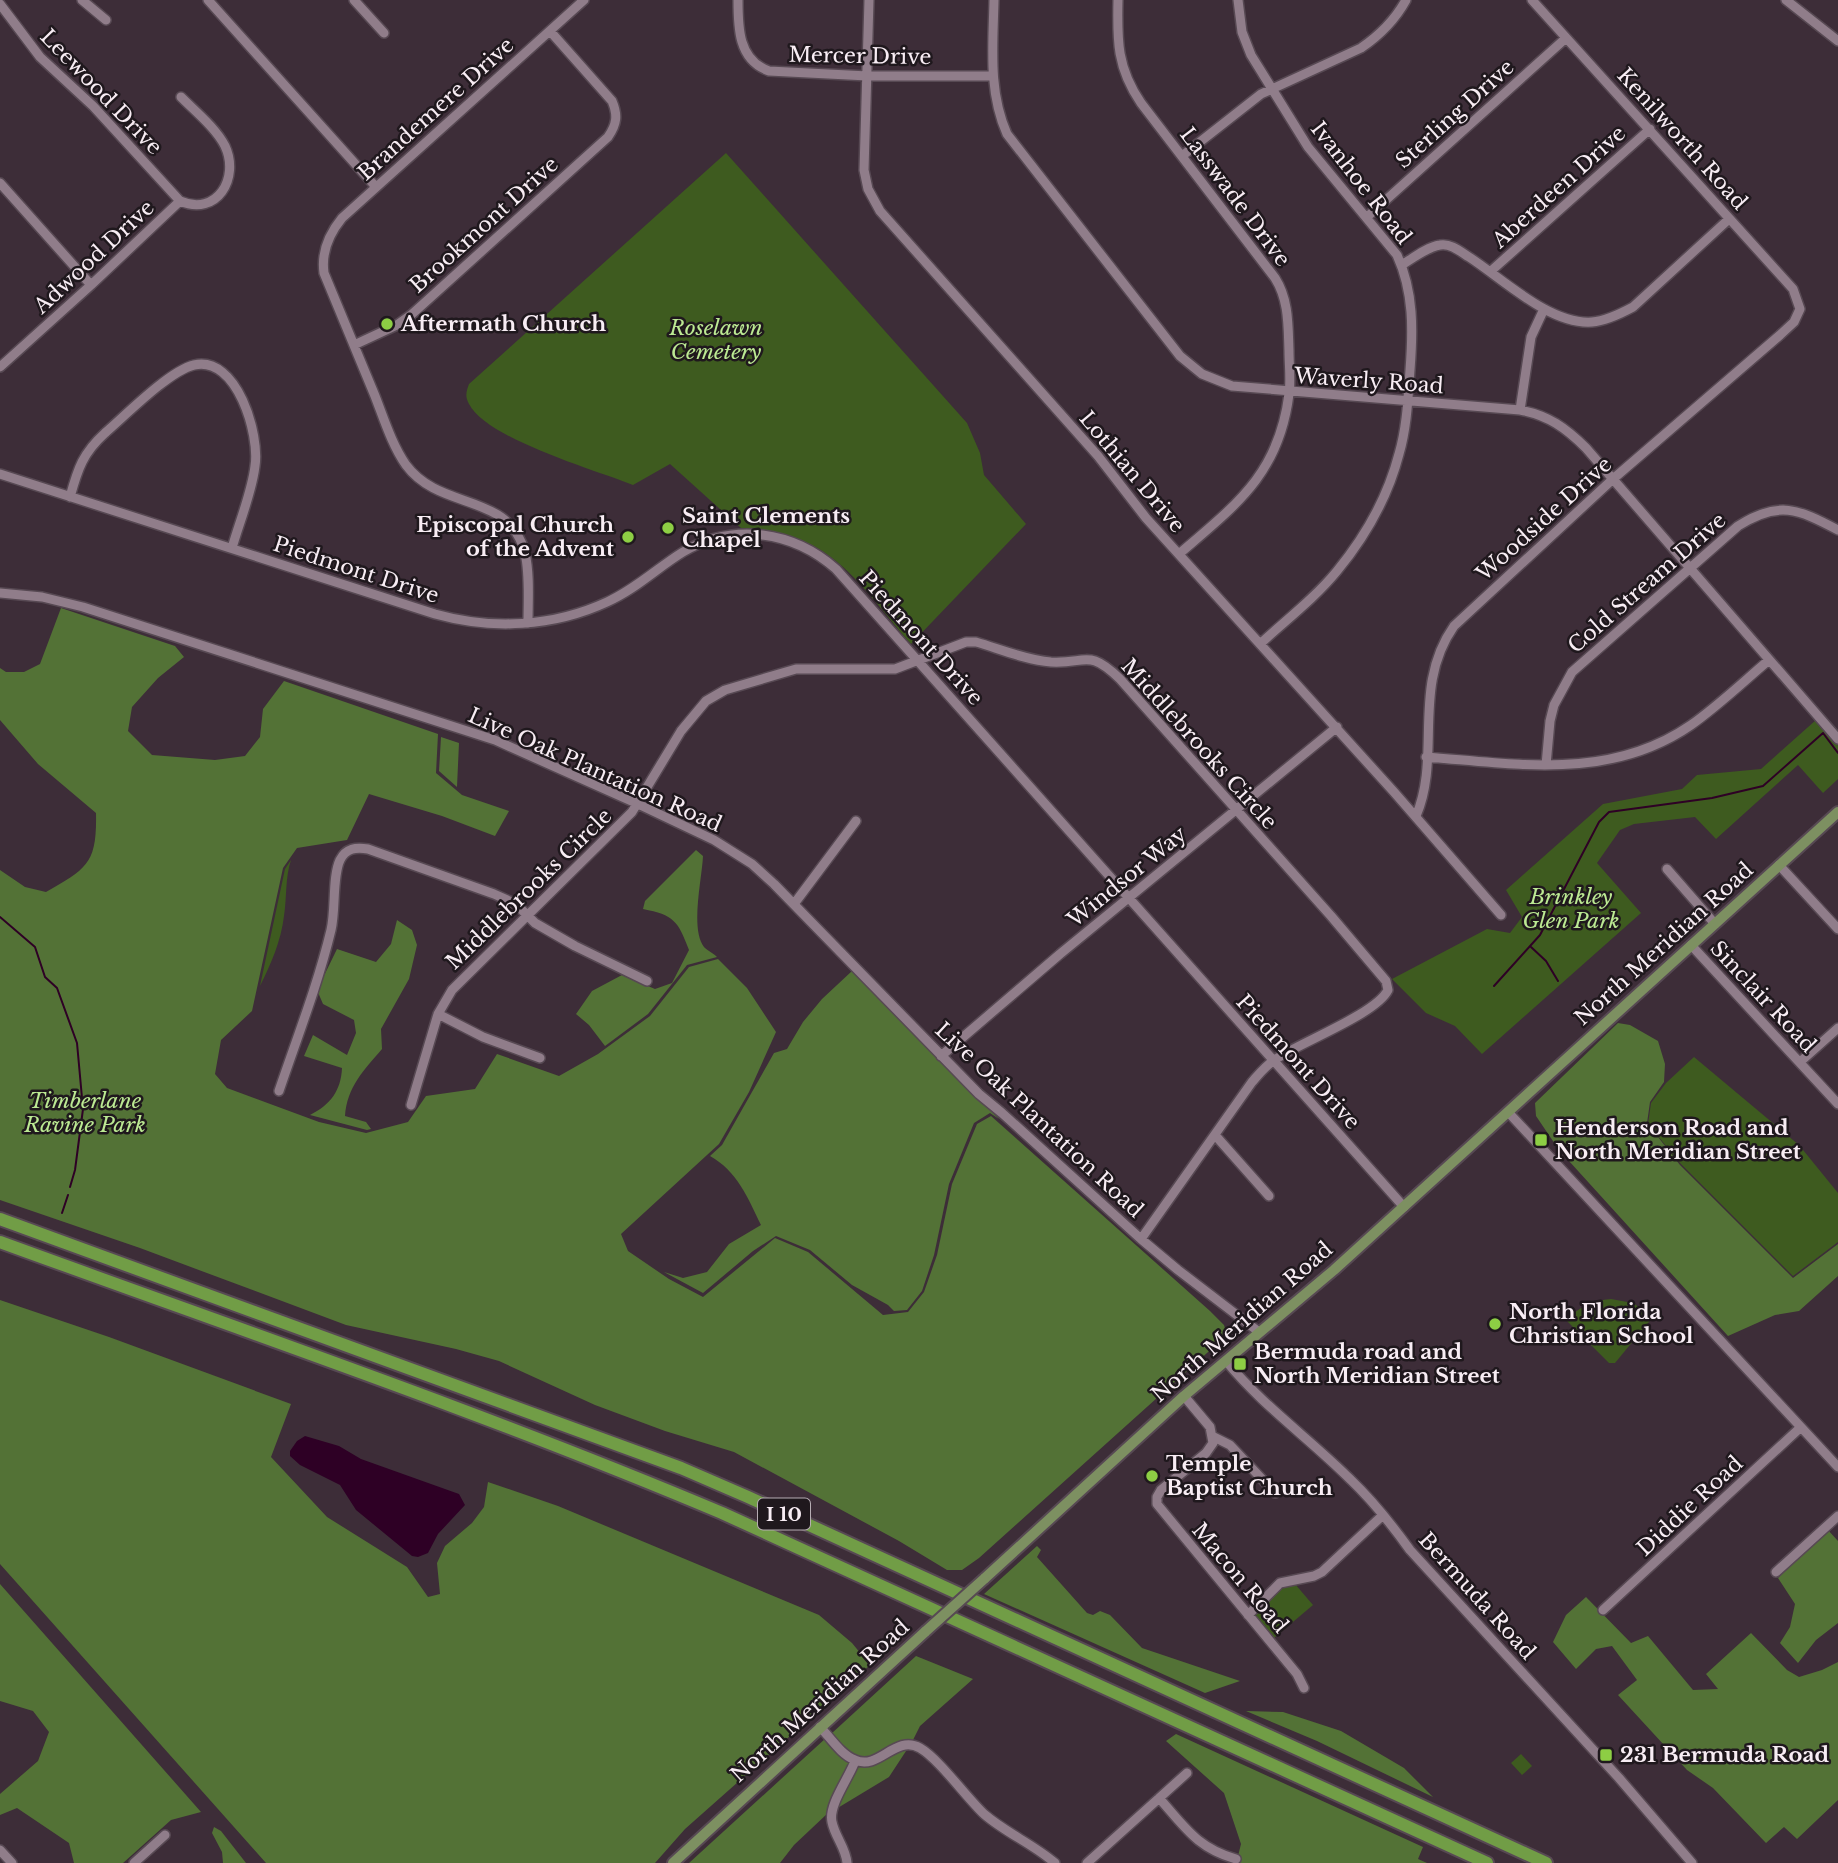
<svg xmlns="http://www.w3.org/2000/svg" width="1838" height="1863" viewBox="0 0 1838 1863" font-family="'Libre Baskerville',serif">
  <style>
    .green { fill: #3e5b1f }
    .forest { fill: #537236 }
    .water { fill: #2e0025 }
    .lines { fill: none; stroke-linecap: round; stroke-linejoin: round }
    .stream { stroke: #2e0025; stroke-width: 2 }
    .minor-casing { stroke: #574953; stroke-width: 12 }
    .major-casing { stroke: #574953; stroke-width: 14 }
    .highway-casing { stroke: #574953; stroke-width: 16 }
    .minor { stroke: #907d8a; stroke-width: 9 }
    .major { stroke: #7d9061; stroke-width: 10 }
    .highway { stroke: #719d46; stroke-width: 12 }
    .major-bridge-casing { stroke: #574953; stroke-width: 14; stroke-linecap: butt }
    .major-bridge { stroke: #7d9061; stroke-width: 10 }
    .poi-dot { fill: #8dce44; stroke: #1f181d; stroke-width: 2.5 }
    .labels { text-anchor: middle; stroke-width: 5; stroke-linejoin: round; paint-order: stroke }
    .shield { fill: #1f181d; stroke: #b7adb4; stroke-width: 2 }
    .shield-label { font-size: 19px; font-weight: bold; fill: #f8edf4 }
    .street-label { font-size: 21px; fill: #f8edf4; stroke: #1f181d }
    .poi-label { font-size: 21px; font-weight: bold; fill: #f8edf4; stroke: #1f181d; text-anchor: start }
    .park-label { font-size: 21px; font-style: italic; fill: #bcea93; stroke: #1f181d }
  </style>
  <rect width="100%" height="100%" fill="#3d2d38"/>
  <path class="green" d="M726,153L967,423L980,453L984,475L1026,524L911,644C858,583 831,531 741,528L670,464L633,485C595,470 487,439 469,404C465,397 466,392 469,384Z
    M1816,720L1838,745V779L1823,793L1798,765L1716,839L1695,817L1634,824L1620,830L1597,863L1641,913L1482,1054L1455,1026L1426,1013L1392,979L1487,929L1510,933L1522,917L1506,890L1603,804L1682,789L1697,775L1761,769Z
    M291,860C285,878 287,897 284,916C281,941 271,964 260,986L285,869Z
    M1694,1057L1799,1145L1838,1193V1242L1793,1276L1680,1163L1648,1124L1651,1103L1666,1083Z
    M1611,1299L1633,1303L1653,1317L1615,1363H1609L1566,1320C1579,1307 1593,1300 1611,1299Z
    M1295,1584L1313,1605L1274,1638L1255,1616L1281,1589Z
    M1521,1754L1532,1766L1522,1775L1511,1763Z"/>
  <path class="forest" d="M61,608L175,646L184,657L158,678L132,707L128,731L152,755L215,760L245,756L260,737L263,709L284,681L438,734L436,773L462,795L509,811L495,836L442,816L369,794L347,840L297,848L283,868L252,1011L221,1040L215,1074L227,1088L319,1122L366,1133L408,1122L426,1096L475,1089L497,1054L559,1076L598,1054L650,1016L689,967L718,959L747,988L776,1032L749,1092L719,1144L621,1234L628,1251L669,1279L703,1297L775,1238L808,1252L883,1315L908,1312L924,1292L937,1255L952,1184L977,1124L991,1116L1210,1311L1224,1325L1227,1335L979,1558L962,1570H947L899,1541L734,1452L665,1431L595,1405L499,1361L456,1349L346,1325L140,1248L0,1200V870L25,887L46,892C87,868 97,864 96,813L38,764L0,720V668L6,672H24L40,664Z
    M441,737L459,743L457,787L439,771Z
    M696,850L703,856C702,879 690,929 704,947C707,950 714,954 717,957L687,965L648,1014L605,1046L589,1025L576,1014L592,991L622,975L655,989L672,983L689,950C678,921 674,915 643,909L645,901Z
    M397,920L412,930L417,945L409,979L381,1029L382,1049C364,1070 347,1087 345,1116L366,1122L371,1129L367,1130L310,1115C330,1105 341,1091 342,1068L304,1056L313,1035L347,1055L356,1033L354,1020L323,1004L317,990L337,949L376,962L391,944Z
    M852,971L999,1119L990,1113L974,1123L949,1184L934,1255L922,1291L907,1310L894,1311L888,1305L852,1285L810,1250L776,1236L753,1251L703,1293L664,1272L683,1278L707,1272L729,1244L761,1225C748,1198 737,1171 710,1156L722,1145L774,1053L787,1049L803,1022L822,999Z
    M1618,1023L1630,1025L1658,1041L1665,1064L1664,1082L1650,1102L1647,1123L1680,1165L1793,1278L1838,1244V1276L1799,1311L1775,1315L1728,1336L1559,1150L1536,1116L1535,1103Z
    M0,1300L109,1337L291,1404L271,1457L327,1517L407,1567L428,1597L440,1594L437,1563L445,1546L472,1523L484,1507L488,1482L558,1506L819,1615L852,1643L870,1665L685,1829L655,1863H266L0,1564Z
    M1827,1529L1838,1541V1623L1816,1640L1798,1663L1780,1643L1790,1627L1795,1604L1778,1578Z
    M1037,1546L1041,1550L1037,1557L1087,1613L1093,1615L1100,1611L1110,1615L1142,1648L1240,1681L1205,1693L984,1594Z
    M0,1584L201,1812L171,1820L123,1863H74L69,1843L17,1808L0,1815V1794L38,1761L49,1732L33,1711L0,1701Z
    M1586,1597L1631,1643L1648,1636L1693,1690L1718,1689L1706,1674L1751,1633L1787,1670L1799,1677L1822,1670L1838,1662V1800L1797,1839L1784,1827L1766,1843L1713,1788L1687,1770L1618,1695L1637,1680L1612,1646L1596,1649L1576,1669L1553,1642L1566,1615Z
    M916,1656L973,1679L920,1726L912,1742C870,1758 865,1770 831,1734Z
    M1246,1711L1283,1712L1341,1731L1404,1768L1433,1797L1317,1741Z
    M1176,1734L1423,1847L1418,1859L1427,1863H1236L1241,1857L1238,1856L1241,1844L1224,1793L1166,1741Z
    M826,1738L851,1762L828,1813L794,1845L780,1863H689Z
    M908,1748L889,1777L836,1809L857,1765Z
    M214,1827L221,1831L246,1863H223L222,1852L212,1833Z"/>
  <path class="water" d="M305,1436L339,1446L361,1459L459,1494L465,1505L438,1534L428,1553L418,1557L412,1556L356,1510L340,1485L300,1465L290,1456V1451L297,1441Z"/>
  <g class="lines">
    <path class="stream" d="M0,917L35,947L45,977L57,988L77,1043L83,1109L75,1170L70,1187
      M1531,947L1546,961L1558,981
      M1494,986L1540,935L1599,822L1609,812L1712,798L1763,786L1823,733L1838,753
      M62,1213L68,1195"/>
    <g class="minor-casing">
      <path id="minor" d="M82,0L106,20
        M208,0L376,187
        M354,0L384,33
        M738,0C738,27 738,60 769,71L868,76H992
        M869,0L864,170L868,189L880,211L1098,456L1146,518L1394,792L1501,915
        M994,0C993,46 988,91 1007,134L1180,356L1202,374L1232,386L1520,410C1548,415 1566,428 1586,448L1838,739
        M1118,0C1117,41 1117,68 1141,103L1275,278C1289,300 1288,325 1289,351C1289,365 1291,380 1289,394C1279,474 1236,505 1179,554
        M1238,0L1242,32L1251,55L1308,147L1397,255C1414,292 1413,331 1410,370C1408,398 1407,427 1399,454C1388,496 1365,537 1337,571C1315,598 1286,620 1260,644
        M1786,0L1838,41
        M0,4L40,57L93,106L180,201C217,217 240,178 225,146C216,128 195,111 181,97
        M1182,156L1261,94L1361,48C1380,35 1395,20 1406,0
        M0,183L91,285
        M1367,217L1566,38
        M1402,265C1413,258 1427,247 1440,245C1451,243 1461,252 1469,257C1503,279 1550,325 1592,322C1606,321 1620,314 1633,307L1729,219
        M1491,271L1650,129
        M354,345L397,325L411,315L608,137C617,124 618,115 612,101L550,31
        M0,367L91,285L180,201
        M1520,410L1531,337L1544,309
        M0,474L435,614C492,630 553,627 607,602C636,589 657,568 683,552C734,522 793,531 836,569L1404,1207
        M70,497C78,468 83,453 105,433C126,415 169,371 194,365C237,355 260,435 255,466C252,492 239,523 232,548
        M0,593L42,597L83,607L495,740L638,804L714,840L752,864L774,884L979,1094L1002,1113L1141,1239L1178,1270L1259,1332
        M528,623C528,600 530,575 525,553C509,491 441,512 406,465C392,445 384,419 375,396C358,355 341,314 324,273C321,252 329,234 342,218L584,0
        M1426,757C1518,764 1610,781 1691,725C1718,706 1743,682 1769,660
        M1546,765L1550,721L1554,705L1572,672L1738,526C1779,500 1798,509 1838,530
        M1416,816C1442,756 1411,687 1454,626L1613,479L1780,335L1794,322L1800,309L1793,289L1532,0
        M1779,865L1838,929
        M1667,869L1715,924
        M794,904L856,821
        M1691,945L1838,1104
        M438,1014L483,1037L540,1058
        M941,1056L1060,954L1337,727
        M1800,1062L1838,1028
        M279,1091C297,1038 318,984 331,930C336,909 332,877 340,860C346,848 356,847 368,849L494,894L516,904L535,923L575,946L647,981
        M411,1105L438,1014L452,990L632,812L681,731L706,701L725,690L796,669H895L966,642H976C1000,649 1026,660 1051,662C1087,664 1088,648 1120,679L1331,916L1386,981L1388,990C1376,1014 1301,1042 1276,1059C1266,1065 1259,1074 1252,1082L1141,1239
        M1508,1112L1838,1467
        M1215,1135L1269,1196
        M1226,1361C1263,1406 1310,1439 1351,1480C1373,1501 1392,1525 1410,1550L1619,1778L1692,1863
        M1184,1396L1210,1427L1213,1443L1206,1453L1161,1490L1157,1497V1504L1297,1674L1304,1688
        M1214,1437L1230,1445L1275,1493
        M1776,1572L1838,1516
        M1603,1610L1801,1427
        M1248,1615L1280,1583L1314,1576L1322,1572L1383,1515
        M820,1727C830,1737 841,1755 855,1760C879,1771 895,1734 920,1748C939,1759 966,1797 984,1814C1006,1833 1033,1844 1055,1863
        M1159,1798C1185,1827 1197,1848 1236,1859
        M0,1850L12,1863
        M134,1863L165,1835
        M847,1863C846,1848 835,1837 832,1822C828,1805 849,1778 855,1761
        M1087,1863L1187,1773"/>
    </g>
    <g class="major-casing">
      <path id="major" d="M984,1579L1184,1396L1334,1270L1838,812
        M673,1863L926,1631"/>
    </g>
    <g class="highway-casing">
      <path id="highway" d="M0,1219L681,1468L748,1497L1546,1863
        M0,1242C241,1330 485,1413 722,1513L1487,1863"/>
    </g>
    <use href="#minor" class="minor"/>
    <use href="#major" class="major"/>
    <use href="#highway" class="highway"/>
    <g class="major-bridge-casing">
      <path id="major-bridge" d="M926,1631L984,1579"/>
    </g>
    <use href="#major-bridge" class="major-bridge"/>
  </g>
  <g class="poi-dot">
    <circle cx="387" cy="324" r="7"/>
    <circle cx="668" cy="528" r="7"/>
    <circle cx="628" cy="537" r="7"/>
    <rect x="1534" y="1133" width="14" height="14" rx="3.5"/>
    <circle cx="1495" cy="1324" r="7"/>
    <rect x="1233" y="1357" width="14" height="14" rx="3.5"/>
    <circle cx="1152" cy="1476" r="7"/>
    <rect x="1599" y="1748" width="14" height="14" rx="3.5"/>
  </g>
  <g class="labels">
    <rect class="shield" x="758" y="1498.5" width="52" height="31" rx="5"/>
    <g class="shield-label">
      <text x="784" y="1521">I 10</text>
    </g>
    <g class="street-label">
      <text transform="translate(860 56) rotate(1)" y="7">Mercer Drive</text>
      <text transform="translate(101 92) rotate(46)" y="7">Leewood Drive</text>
      <text transform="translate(436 109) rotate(-42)" y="7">Brandemere Drive</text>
      <text transform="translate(1455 114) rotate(-42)" y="7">Sterling Drive</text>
      <text transform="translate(1682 139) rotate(48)" y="7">Kenilworth Road</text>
      <text transform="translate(1361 183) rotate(52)" y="7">Ivanhoe Road</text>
      <text transform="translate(1559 187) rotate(-42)" y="7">Aberdeen Drive</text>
      <text transform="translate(1235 197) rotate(53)" y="7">Lasswade Drive</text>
      <text transform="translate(484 225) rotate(-42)" y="7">Brookmont Drive</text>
      <text transform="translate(94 257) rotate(-43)" y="7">Adwood Drive</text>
      <text transform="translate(1369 381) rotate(4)" y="7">Waverly Road</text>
      <text transform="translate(1132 472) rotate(50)" y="7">Lothian Drive</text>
      <text transform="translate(1544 519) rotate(-42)" y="7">Woodside Drive</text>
      <text transform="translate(356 570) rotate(18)" y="7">Piedmont Drive</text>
      <text transform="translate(1647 583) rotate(-41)" y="7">Cold Stream Drive</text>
      <text transform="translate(921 638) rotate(48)" y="7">Piedmont Drive</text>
      <text transform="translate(1199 744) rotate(48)" y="7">Middlebrooks Circle</text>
      <text transform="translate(595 770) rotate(24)" y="7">Live Oak Plantation Road</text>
      <text transform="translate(1127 877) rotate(-39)" y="7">Windsor Way</text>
      <text transform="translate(529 889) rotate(-44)" y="7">Middlebrooks Circle</text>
      <text transform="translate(1664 944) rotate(-42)" y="7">North Meridian Road</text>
      <text transform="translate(1763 997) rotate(47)" y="7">Sinclair Road</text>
      <text transform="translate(1298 1062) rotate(48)" y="7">Piedmont Drive</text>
      <text transform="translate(1039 1120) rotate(43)" y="7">Live Oak Plantation Road</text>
      <text transform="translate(1242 1322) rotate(-41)" y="7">North Meridian Road</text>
      <text transform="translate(1690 1506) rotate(-43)" y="7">Diddie Road</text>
      <text transform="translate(1240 1578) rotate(50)" y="7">Macon Road</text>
      <text transform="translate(1477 1596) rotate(48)" y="7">Bermuda Road</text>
      <text transform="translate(820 1701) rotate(-42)" y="7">North Meridian Road</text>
    </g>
    <g class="poi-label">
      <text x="401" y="331">Aftermath Church</text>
      <text x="682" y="523">Saint Clements<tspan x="682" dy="24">Chapel</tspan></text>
      <text x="614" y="532" text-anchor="end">Episcopal Church<tspan x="614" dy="24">of the Advent</tspan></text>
      <text x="1555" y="1135">Henderson Road and<tspan x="1555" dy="24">North Meridian Street</tspan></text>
      <text x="1509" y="1319">North Florida<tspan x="1509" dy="24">Christian School</tspan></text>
      <text x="1254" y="1359">Bermuda road and<tspan x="1254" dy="24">North Meridian Street</tspan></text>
      <text x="1166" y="1471">Temple<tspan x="1166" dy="24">Baptist Church</tspan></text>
      <text x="1620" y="1762">231 Bermuda Road</text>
    </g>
    <g class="park-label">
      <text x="716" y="335">Roselawn<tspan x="716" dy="24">Cemetery</tspan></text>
      <text x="1571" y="904">Brinkley<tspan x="1571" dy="24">Glen Park</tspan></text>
      <text x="85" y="1108">Timberlane<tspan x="85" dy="24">Ravine Park</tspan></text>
    </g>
  </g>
</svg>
